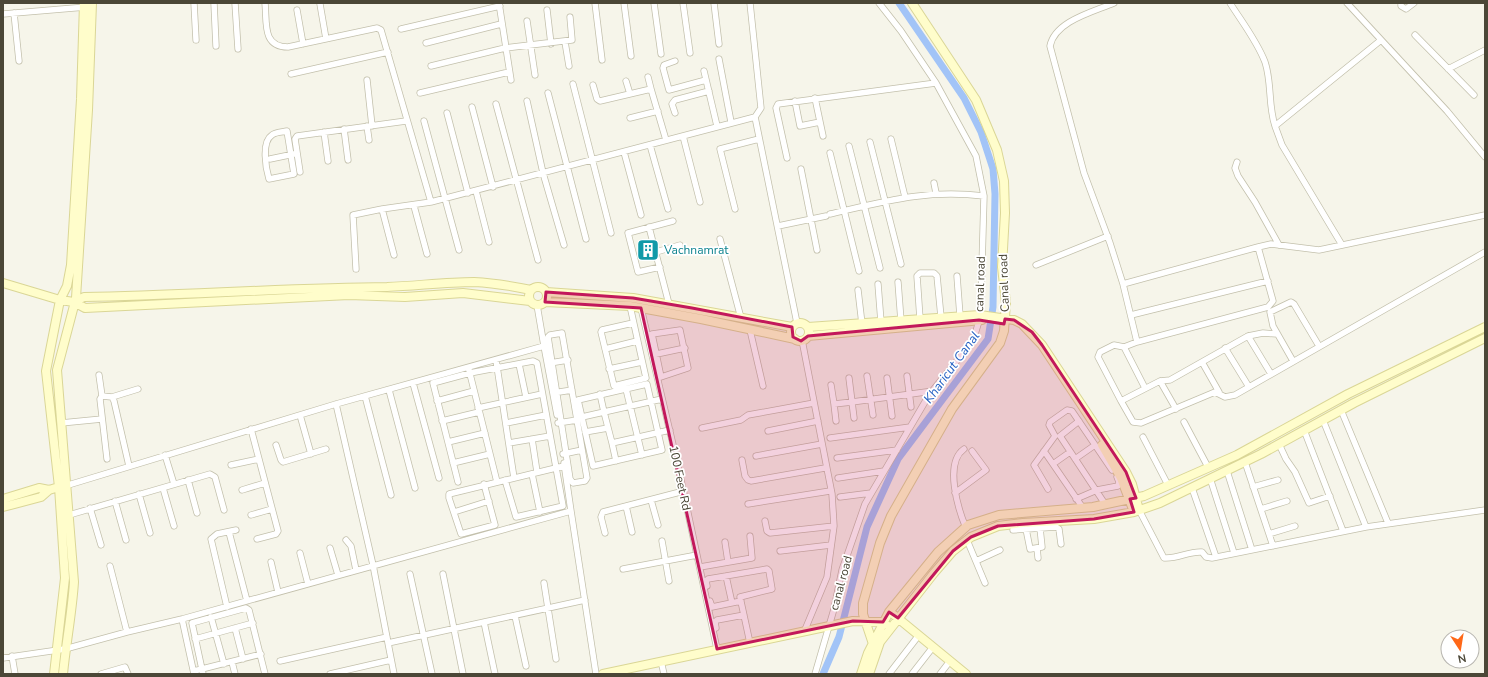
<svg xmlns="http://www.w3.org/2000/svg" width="1488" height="677" viewBox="0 0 1488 677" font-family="'Nunito Sans',sans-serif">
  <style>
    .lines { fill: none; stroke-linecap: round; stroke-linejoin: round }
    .canal { stroke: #a2c4f7; stroke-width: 7 }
    .street-casing { stroke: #c3c0ac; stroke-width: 7 }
    .secondary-casing { stroke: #dad696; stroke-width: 10 }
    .street { stroke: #fff; stroke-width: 5.5 }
    .secondary { stroke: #fffdcb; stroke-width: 8 }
    .marked { fill: #c2185b; fill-opacity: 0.2; stroke: #c2185b; stroke-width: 3; stroke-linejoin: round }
    .labels { text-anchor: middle; stroke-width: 3.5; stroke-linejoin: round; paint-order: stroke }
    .culture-label { font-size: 12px; fill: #0d838f; stroke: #fff; text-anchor: start }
    .street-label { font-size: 12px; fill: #4b4737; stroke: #fff }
    .water-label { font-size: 13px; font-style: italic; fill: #2561c3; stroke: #fff }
  </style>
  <rect width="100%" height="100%" fill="#f6f5ea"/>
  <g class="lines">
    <path class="canal" d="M823,674L839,637L867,527L898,459L988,339L993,307L995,194L993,169L981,132L964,98L899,3"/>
    <g class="street-casing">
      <path id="street" d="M194,3L196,40
        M214,3L216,46
        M235,3L238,49
        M265,3C267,23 262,47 288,47L377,28L381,30L431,202L755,117L797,323
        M499,3L511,80
        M595,3L602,60
        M624,3L631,56
        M654,3L661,54
        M683,3L690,53
        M714,3L719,44
        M750,3L761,108L755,117
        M1114,3C1093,12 1055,21 1050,46L1084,173L1110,243L1123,284
        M1230,3C1242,22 1257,41 1265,62C1272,83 1268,105 1275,126
        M1347,3L1447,111L1485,157
        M1401,3V6L1406,9L1414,3
        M320,4L326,39
        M297,10L303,44
        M547,10L551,44
        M14,13L19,61
        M3,14L86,7
        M527,21L535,75
        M401,29L500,6
        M1415,35L1474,95
        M565,42L569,66
        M426,43L501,24
        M719,59L731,122
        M675,61L664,65L663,68L669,90L706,80
        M431,66L505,48L572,40L570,17
        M1448,69L1485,50
        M704,71L717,126
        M291,74L388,52
        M648,77L651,89
        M367,80L372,126
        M626,81L630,94
        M573,84L611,233
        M593,85L597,99L600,101L651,89L666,140
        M420,93L509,72
        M548,93L586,239
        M815,98L823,136
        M527,101L543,173L564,245
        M795,101L800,126L820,122
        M496,104L538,260
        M472,107L493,187
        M447,113L468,193
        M675,113L672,104L675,100L709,91
        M630,118L658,111
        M424,121L459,250
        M367,126L369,140
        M344,129L348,160
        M287,131L294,174L269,179C266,169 261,142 272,135C275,132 283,132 287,131Z
        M324,132L328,161
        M683,136L700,202
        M891,139L905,197
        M870,142L901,264
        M650,145L668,209
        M849,146L880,268
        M624,152L641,215
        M830,153L859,271
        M787,158L776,108L778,104L936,83
        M270,159L294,154
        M1237,162L1235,168L1238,176L1255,202L1279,245
        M801,169L817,250
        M300,172L295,139L297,136L406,121
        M934,183L936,193
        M476,191L489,242
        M414,206L427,254
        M382,209L394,255
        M735,209L720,149L759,139
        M830,214C886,201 927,189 984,196
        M778,226L826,216
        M649,227L669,304
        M720,239L741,318
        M1342,245L1282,145L1275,126L1381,40
        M1258,247L1273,301L1268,307L1137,342L1123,284L1258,247L1271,244L1319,250L1485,215
        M656,252L680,245
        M1036,265L1108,236
        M660,267L638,272L628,233L673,221
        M356,269L353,215L382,209L431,202
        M957,276L960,316
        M898,282L901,321
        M878,284L881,322
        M858,290L862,324
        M630,306L646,378L614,386L601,332L602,330L633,323
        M641,308L678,466L717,649
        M1131,315L1268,281
        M920,319L917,276L920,273H934L937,276L941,317
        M680,330L688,368L661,377L652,334Z
        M750,330L763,386
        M562,333L587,478L585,481L573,483L570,479L548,337L550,335Z
        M1248,336L1263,333L1277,334
        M802,340L832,494L834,526L827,577L804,632
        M544,346L557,415
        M1124,347L1137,342
        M1225,348L1249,387
        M605,349L637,341
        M652,355L685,348
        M496,360L514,478
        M1293,361L1273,326L1270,312L1291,302L1294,304L1319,346
        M1202,362L1219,392
        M550,363L568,360
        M519,364L526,397
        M609,369L642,362
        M469,370L497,482
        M1271,374L1248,336L1170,380L1160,381L1121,401L1133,422L1141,423L1215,392L1225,397L1235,395L1485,252
        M99,375L102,396
        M867,376L873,415
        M907,376L911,407
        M887,378L892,416
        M1160,381L1176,409
        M413,383L439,478
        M647,384L662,450L593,466L578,400Z
        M831,385L834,404
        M626,389L642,455
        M389,390L415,488
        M553,393L572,390
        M365,396L391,495
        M112,397L138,389
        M662,399L604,412L612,443L670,430
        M437,401L474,391
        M1121,401L1098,357L1100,352L1114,345L1124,347L1145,388
        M336,404L373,565L394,674
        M478,408L542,394
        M1341,410L1388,523
        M300,415L311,454
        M582,417L604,412L600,394
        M854,418L852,402L933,391
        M1323,420L1366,527
        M442,421L479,412
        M836,421L834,404L852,402L849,378
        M1079,421L1060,436L1105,504
        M1184,422L1208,467
        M61,423L102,419
        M506,423L546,415
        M558,423L577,420
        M702,428L741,420L748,415L814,403
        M251,429L278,531L276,534L257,539
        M1304,430L1343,531
        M768,431L818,421
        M585,432L608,428
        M1143,437L1168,485
        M830,438L910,427
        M532,439L537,472
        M448,442L485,433
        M509,443L550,436
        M612,443L616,461
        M1279,444L1286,459L1295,472L1309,503L1330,496
        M276,445L281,460L283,462L326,449
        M964,449C944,463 958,509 966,528
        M1044,451L1083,508
        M563,454L582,450
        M165,455L174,484
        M756,456L822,444
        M837,458L897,450
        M107,459L100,399L102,396L112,397L114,401L129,466
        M1075,459L1095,445
        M742,460L745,476L748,480L751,481L825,468
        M1245,462L1273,546
        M453,463L490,454
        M564,463L571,511
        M1053,464L1070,452
        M231,465L259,459
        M1227,471L1252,550
        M532,474L540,512
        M838,478L884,471
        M1210,478L1234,553
        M188,480L197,513
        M458,482L433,383L470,373L533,361L537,363L563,506L516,517L505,480
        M484,484L495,525L461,534L449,498V494L564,466
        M65,486L336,404L544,346L537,305
        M1253,487L1278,480
        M163,488L174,526
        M1192,488L1216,557
        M1048,489L1034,465L1055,436L1049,425L1050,422L1067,410L1072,411L1112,470
        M242,490L265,483
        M955,493L986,470L972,451
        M139,494L150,533
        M840,497L871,493
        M1076,499L1097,490L1118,486L1119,482L1117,477
        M651,500L658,525
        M115,501L126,540
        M748,504L830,491
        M626,506L632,532
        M90,508L101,545
        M1261,509L1287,501
        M1139,510L1164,558C1178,559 1189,551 1202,552L1206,557L1212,558L1366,527L1485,510
        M454,512L489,501
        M69,515L210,474L215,477L224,510
        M251,515L272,509
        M765,521L767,531L770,533L834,526
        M1026,529L1030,549L1042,547L1040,528
        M1013,530L1056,527L1059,529L1061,544
        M229,532L247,601
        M605,533L601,517L603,512L684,491
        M1269,534L1295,526
        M346,540L351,546L356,570
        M967,540L985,583
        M662,541L669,581
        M725,542L728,562
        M330,548L338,575
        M1037,548L1038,558
        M780,551L831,545
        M300,553L308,584
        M976,561L1000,550
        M271,562L278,592
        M110,566L127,632
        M700,567L752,558L750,536
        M623,569L697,555
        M410,574L432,674
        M443,574L463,674
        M726,576L732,603
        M544,583L556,659
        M707,586L706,581L708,579L767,569L769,571L772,589L740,597L750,643
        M710,601L712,607L741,601
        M227,607L211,539L217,534L236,530
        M515,616L526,666
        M211,617L224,664
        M182,619L194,674
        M484,622L495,674
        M235,628L243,659
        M716,628L715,622L717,620L744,615
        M195,639L253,623
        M388,643L585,600
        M12,656L15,674
        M3,658L65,649L127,632L182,619L571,511L596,674
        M280,661L387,637
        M661,661L664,674
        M232,662L235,674
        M194,671L261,654
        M101,674L125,667L128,674
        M203,674L192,623L246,608L249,610L265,674
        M330,674L391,660
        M815,674L834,609L842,570L865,504L929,395L973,341L979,321L981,300L984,196L976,156L936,83L901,31L879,3
        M889,674L919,635
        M912,674L933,647
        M940,674L950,661"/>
    </g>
    <g class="secondary-casing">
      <path id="secondary" d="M3,283L60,300L74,302L85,308L349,295L405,297L463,293L530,301
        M529 296a9 9 0 1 1 18 0a9 9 0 1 1-18 0Z
        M546,292L633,298L792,327
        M74,302L84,297C185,295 286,288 387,287C416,286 445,282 474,282C493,283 512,286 531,290
        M545,302L630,306L701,319L795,339
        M791 332a9 9 0 1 1 18 0a9 9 0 1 1-18 0Z
        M808,327L980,315L1014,320L1022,324L1042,345L1126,472L1132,484L1139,510
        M808,336L982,320
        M1102,445L1121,478L1134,512
        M3,499L39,488L49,490L62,486
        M3,507L41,497L49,490
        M894,615L966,674
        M873,644L863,614V603L880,543L891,516L952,409L1000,343L1004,331L1006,303L1002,267L1005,213L1004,181L997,150L976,100L912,3
        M54,674L65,578L59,487L46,371L60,300L67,286L71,265L81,99L84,3
        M63,674C66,643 72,613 74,582L57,370L76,298L88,110L92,3
        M603,674L853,621L883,622L886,624
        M861,674L868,653L889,612L938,552L968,525L999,515L1093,507L1144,496L1237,455L1348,394L1485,327
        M869,674L880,642L934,573L953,551L971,537L998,526L1023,523L1094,519L1134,512L1160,503L1261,454L1354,403L1485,338"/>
    </g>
    <use href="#street" class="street"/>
    <use href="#secondary" class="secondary"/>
  </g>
  <path class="marked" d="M546,292L633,298L692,308L792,327L793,337L801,341L808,336L979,320L1004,324L1005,319L1014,320L1032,332L1042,345L1126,472L1136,498L1130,499L1134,512L1094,519L998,526L971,537L953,551L898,618L889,612L883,622L853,621L717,649L641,308L545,302Z"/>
  <defs>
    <g id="building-square" transform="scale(1.15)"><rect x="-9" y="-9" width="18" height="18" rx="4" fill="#0f9aa8" stroke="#fff"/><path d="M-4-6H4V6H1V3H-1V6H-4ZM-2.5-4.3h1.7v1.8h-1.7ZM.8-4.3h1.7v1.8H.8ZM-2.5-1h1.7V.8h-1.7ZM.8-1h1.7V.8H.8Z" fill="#fff"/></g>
  </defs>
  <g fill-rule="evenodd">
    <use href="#building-square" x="648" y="250"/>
  </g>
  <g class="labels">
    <g class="culture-label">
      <text x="664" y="254">Vachnamrat</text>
    </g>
    <g class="street-label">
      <text transform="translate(1004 283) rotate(-92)" y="4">Canal road</text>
      <text transform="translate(980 284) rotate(-88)" y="4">canal road</text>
      <text transform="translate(680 478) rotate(78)" y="4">100 Feet Rd</text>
      <text transform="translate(841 583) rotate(-75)" y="4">canal road</text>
    </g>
    <g class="water-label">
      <text transform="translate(951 367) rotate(-54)" y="5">Kharicut Canal</text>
    </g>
  </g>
  <rect width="1488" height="677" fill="none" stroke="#4b4737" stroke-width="8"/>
  <g transform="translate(1460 649) rotate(168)"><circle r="19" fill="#ffffff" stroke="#b7b5af"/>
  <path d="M0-3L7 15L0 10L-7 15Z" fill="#ff6818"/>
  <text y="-6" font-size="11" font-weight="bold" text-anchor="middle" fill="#4b4737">N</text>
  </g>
</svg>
